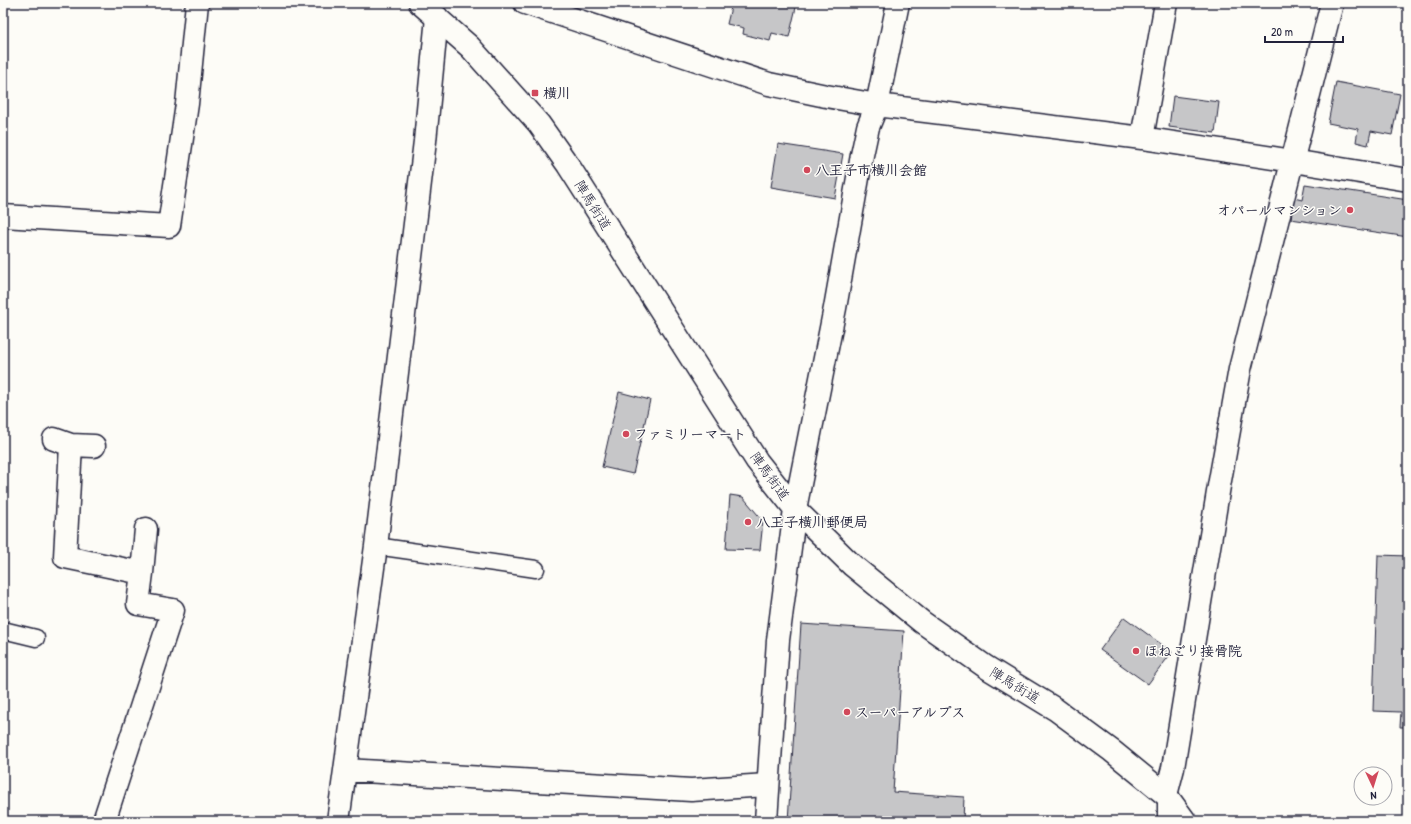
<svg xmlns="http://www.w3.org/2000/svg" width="1411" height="824" viewBox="0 0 1411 824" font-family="'Patrick Hand','Klee One',sans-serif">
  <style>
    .building { fill: #c6c6c8; stroke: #22223b }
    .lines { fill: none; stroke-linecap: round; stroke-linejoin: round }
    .lane-casing { stroke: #22223b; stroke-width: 19 }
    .street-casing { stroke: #22223b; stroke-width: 25 }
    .secondary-casing { stroke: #22223b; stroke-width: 25 }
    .lane { stroke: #fdfcf7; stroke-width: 16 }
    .street { stroke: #fdfcf7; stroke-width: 22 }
    .secondary { stroke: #fdfcf7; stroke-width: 22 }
    .poi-dot { fill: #d1495b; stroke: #fdfcf7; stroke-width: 1.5 }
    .labels { text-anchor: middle; stroke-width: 3; stroke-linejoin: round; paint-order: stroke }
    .poi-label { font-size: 14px; font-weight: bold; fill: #22223b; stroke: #fdfcf7; text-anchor: start }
    .street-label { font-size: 14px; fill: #22223b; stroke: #fdfcf7 }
  </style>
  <rect width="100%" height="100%" fill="#fdfcf7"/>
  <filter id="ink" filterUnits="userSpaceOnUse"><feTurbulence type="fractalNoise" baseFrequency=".025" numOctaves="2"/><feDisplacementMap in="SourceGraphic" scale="8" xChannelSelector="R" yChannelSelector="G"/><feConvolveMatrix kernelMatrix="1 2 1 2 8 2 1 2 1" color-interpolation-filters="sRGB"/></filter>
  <g filter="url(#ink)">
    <path class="building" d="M732,3H797L789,37L772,33L770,41L743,34L744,28L727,24Z
      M1336,82L1400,94L1392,135L1371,131L1368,145L1356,142L1358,129L1328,123Z
      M1173,96L1219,102L1215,133L1169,127Z
      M778,144L843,154L835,198L771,187Z
      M1305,184L1408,200V237L1291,219L1294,198L1302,200Z
      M619,392L650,400L633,474L602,467Z
      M730,495L743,497L763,521L760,550L726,549Z
      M1378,555L1408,556V727H1400L1401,712L1373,711Z
      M1124,617L1172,652L1148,684L1100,650Z
      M801,624L904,631L893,792L964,797L963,821H788Z"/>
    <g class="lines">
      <g class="lane-casing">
        <path id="lane" d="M376,546L536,569
          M3,630L36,638
          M1166,821V795"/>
      </g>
      <g class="street-casing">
        <path id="street" d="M525,3L769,84L826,96L877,105L1142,138L1293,161L1408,180
          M1142,138L1166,3
          M3,216L169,226L187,104L197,3
          M54,439L71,445L94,446
          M71,445L65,557L142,573L138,604L173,610L104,821
          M795,509L835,308L862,155L868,127L877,105L898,3
          M142,573L146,529
          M346,770L691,790L767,785
          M1166,795L1173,768L1219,486L1240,369L1332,3
          M338,821L376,546L425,141L437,17"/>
      </g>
      <g class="secondary-casing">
        <path id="secondary" d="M420,3L470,47L539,124L568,165L757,461L795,509L852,565L922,622L986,667L1055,709L1112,751L1166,795L1185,821
          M766,821L778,640L795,509"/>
      </g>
      <use href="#lane" class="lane"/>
      <use href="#street" class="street"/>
      <use href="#secondary" class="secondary"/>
    </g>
  </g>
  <g class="poi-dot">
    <rect x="531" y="89" width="8" height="8" rx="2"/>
    <circle cx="807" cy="170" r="4"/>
    <circle cx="1350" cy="210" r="4"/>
    <circle cx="626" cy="434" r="4"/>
    <circle cx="748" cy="522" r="4"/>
    <circle cx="1136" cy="651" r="4"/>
    <circle cx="847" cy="712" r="4"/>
  </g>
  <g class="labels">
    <g class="poi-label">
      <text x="543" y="98">横川</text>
      <text x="815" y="175">八王子市横川会館</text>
      <text x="1342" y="215" text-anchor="end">オパールマンション</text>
      <text x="634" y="439">ファミリーマート</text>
      <text x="756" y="527">八王子横川郵便局</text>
      <text x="1144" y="656">ほねごり接骨院</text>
      <text x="855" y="717">スーパーアルプス</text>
    </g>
    <g class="street-label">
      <text transform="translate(593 205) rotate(58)" y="5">陣馬街道</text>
      <text transform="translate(770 476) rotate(54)" y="5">陣馬街道</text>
      <text transform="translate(1015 685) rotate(31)" y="5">陣馬街道</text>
    </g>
  </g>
  <rect width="1411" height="824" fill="none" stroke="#fdfcf7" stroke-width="16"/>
  <rect x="8" y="8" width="1395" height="808" fill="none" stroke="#22223b" stroke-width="1.5" filter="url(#ink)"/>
  <g transform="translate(1373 786) rotate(176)"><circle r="19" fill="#fdfcf7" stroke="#a5a5ac"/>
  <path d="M0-3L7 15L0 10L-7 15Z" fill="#d1495b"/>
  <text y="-6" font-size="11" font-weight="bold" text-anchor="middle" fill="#22223b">N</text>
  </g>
  <path d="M1265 36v6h78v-6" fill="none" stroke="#22223b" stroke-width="2"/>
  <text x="1271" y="36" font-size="12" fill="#22223b" stroke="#fdfcf7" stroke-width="3" paint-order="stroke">20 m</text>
</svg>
